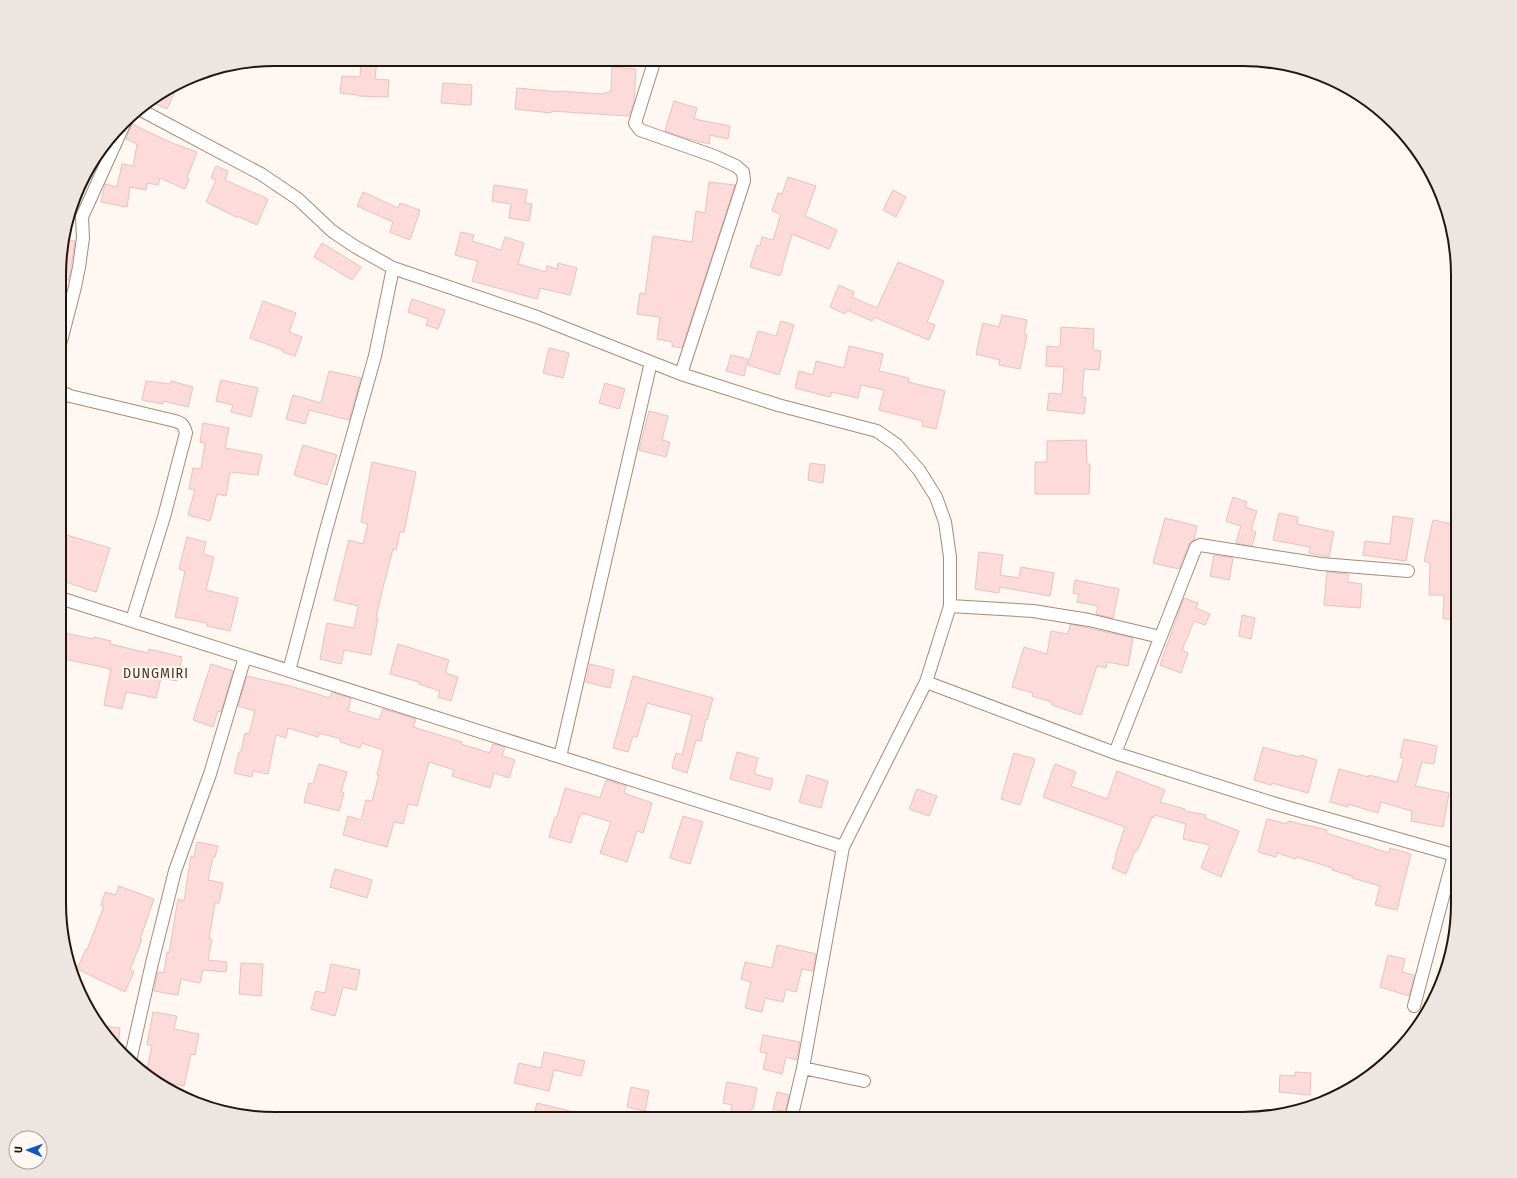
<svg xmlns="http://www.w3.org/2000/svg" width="1517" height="1178" viewBox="0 0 1517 1178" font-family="'Fira Sans Condensed',sans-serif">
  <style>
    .building { fill: #fcdbda; stroke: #eac1c0 }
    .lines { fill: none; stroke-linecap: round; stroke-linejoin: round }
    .street-casing { stroke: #a88b76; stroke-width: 14 }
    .street { stroke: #fff; stroke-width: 12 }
    .labels { text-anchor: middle; stroke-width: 4; stroke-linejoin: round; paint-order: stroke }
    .quarter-label { font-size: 14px; letter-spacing: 1px; fill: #4d3421; stroke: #fef7f2 }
    .rim { fill: none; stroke: #21160e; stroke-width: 2 }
  </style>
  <rect width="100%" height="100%" fill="#fef7f2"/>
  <path class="building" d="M361,59H377L375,79L389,80L388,97L358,96V95L340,93L342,76L360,77Z
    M612,67L636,69L634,102L629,116L551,111V113L515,109L517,88L559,92V91L602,94L611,91Z
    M443,83L472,85L471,105L441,103Z
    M177,87L167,109L151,102L159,97Z
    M674,101L697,108L694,119L730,126L728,139L710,135L709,144L689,139L665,131Z
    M132,124L172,143L197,152L187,178L189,179L185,189L160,178L158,185L147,183L146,190L130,187L127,207L101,202L105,184L117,187L122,164L133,166L137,144L126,139Z
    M216,166L228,171L225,180L268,199L257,225L237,216L236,217L206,202L216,180L211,178Z
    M788,177L816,186L805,216L837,230L829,249L792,234L780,276L750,267L757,245L760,246L762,237L773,240L781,214L772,211L778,193L782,194Z
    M709,182L735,185L682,348L672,346V342L657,339L660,317L637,314L640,293L645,294L653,236L692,242L696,211L705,213Z
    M494,185L527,190L525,203L532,204L529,221L509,218L511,204L492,201Z
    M893,190L906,197L896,217L883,210Z
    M363,192L398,208L400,203L420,210L410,240L390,232L393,222L357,206Z
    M461,232L474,235L472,241L501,250L505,237L524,243L518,264L546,272L547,266L557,269L558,263L577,268L570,295L540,288L537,299L472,281L478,261L455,255Z
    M63,239L75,241L69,280L61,279V247Z
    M322,243L361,267L352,280L314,257Z
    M898,262L944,281L927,322L935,325L929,340L874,317L872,321L847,310L845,314L830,307L839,285L854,292L852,297L877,308Z
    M412,299L445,310L438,329L426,325L428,319L408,312Z
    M263,301L296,313L289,332L302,337L295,356L283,352V350L250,338Z
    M1002,315L1027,320L1024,334L1027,335L1020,369L999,365L1000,360L976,354L983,323L999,327Z
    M781,321L794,325L779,375L748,365L758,331L776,336Z
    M1061,327L1094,329L1093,350L1101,351L1099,370L1084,369L1082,397H1086L1084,414L1047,410L1049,393L1062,394L1064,367L1046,366L1047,346L1060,347Z
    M849,346L883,354L879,371L909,378L908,382L945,391L936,429L922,426L923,421L879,410L884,390L861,385L858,398L832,392L830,397L795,388L799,371L813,375L816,361L844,368Z
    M549,348L569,353L563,378L543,373Z
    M731,355L748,359L744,376L726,371Z
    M329,371L361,378L349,420L309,410L305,424L286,419L293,395L321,403Z
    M221,380L258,388L251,417L231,412L233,405L216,401Z
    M146,381L171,384V381L193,387L188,407L163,401V404L142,400Z
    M605,383L625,389L619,409L599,403Z
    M649,411L668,416L662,440L670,442L666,457L639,450Z
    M203,423L229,428L225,448L262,455L258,475L230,472L226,496L217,494L210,521L188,515L195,490L189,489L193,468L201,469L205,443L200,442Z
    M1086,440L1087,464H1090L1089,494H1035V462H1047V441Z
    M303,445L337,455L327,485L294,475Z
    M372,462L416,472L404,532H400L396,550L393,549L382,591L376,618H378L371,655L344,650L341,664L320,659L327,623L354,628L358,606L334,600L349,540L363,544L368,524L361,522Z
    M810,463L825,465L823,483L808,480Z
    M1233,497L1247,502L1245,507L1257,511L1251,530L1256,532L1252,546L1236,543L1241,526L1226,521Z
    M1279,513L1298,517L1297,524L1334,532L1329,557L1309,553L1310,547L1273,540Z
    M1393,516L1413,519L1406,561L1363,555L1365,541L1390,544Z
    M1165,518L1197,526L1194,540L1189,544L1179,569L1153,563Z
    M1433,520L1458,525V619H1443L1444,595H1429L1430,563L1424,561Z
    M60,533L110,548L96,592L60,580Z
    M187,537L206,542L203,554L214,557L206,590L238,598L230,631L207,626V623L175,617L185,571L179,569Z
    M979,552L1003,555L1000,575L1019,578L1021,567L1054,573L1050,596L1000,587L999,593L975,589Z
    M1214,555L1233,558L1229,580L1210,576Z
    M1327,572L1348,574V582L1362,584L1360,608L1324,605Z
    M1075,580L1119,589L1113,618L1096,614L1098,606L1077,602L1079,594L1073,593Z
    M1184,598L1198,603L1196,608L1210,614L1205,625L1194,621L1182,650L1188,653L1181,673L1160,665Z
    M1242,615L1255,618L1251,639L1239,636Z
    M1070,624L1133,638L1128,666L1107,662L1106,668L1097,666L1081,715L1052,705V702L1032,696L1033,693L1012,687L1024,647L1047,654L1051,631L1068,634Z
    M60,632L93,639L94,637L111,641L110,644L148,653L149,649L182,657L177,681L161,678L156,698L126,692L122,709L104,705L111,669L60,658Z
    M398,644L449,660L445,673L458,677L451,701L438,697L440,691L419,684V682L390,674Z
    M211,664L233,671L221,712L218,711L213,727L193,720Z
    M590,664L614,670L610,688L586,682Z
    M247,676L290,686L330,698L332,692L336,694L351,698L348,711L379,720L383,709L416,719L413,727L462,742L461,744L490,753L493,744L505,747L502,756L515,760L509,778L494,773L490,788L452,776L454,770L429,762L417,806L408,804L403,824L394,822L387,847L343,835L348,816L361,820L366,800L372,801L379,775H377L383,750L362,743L360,748L340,742L341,739L319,733L318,737L288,728L286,738L276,735L268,774L253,771L252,777L234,773L239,752H241L245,733L249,734L255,711L238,706Z
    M633,676L713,698L707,720L706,719L701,741L696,740L687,773L672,768L676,753L682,755L692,715L647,703L637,737L633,736L628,752L613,748Z
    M1404,739L1437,746L1434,764L1422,762L1415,786L1449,793L1443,827L1411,821L1412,811L1381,802L1378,813L1348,804V807L1330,802L1339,769L1369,777V775L1397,782L1404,758L1400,757Z
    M1263,747L1299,757L1300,755L1317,760L1308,793L1272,783L1271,785L1254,780Z
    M737,752L758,758L754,774L773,779L770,790L730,779Z
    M1014,753L1035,759L1020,805L1001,799Z
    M319,764L347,772L341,792L344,793L339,811L304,802L309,783L313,784Z
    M1055,764L1076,772L1071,786L1107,799L1117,771L1165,790L1160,802L1185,809V811L1206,815L1205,818L1239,831L1221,877L1201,868L1210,845L1183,839L1186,824L1155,815L1154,818L1152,817L1137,851L1135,850L1126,874L1112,868L1116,858L1115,857L1125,827L1043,797Z
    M807,775L828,781L821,808L799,802Z
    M606,780L626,786L624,793L652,803L643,833L637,831L627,862L600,853L611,822L582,813L580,817H579L571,843L549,837L555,817H557L565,788L600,798Z
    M917,789L937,796L929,816L909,809Z
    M683,816L703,822L690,864L670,858Z
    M1267,819L1287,824L1288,821L1327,830L1326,833L1389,853L1390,848L1411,854L1397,910L1375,905L1380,886L1352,878V876L1332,870L1333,868L1297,857L1296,859L1277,853L1276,857L1258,852Z
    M197,842L218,846L215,857H213L208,880L223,883L219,903H215L209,939H212L208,960L227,962L226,972L203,970L200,983L181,979L178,995L154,991L158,972L164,973L167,952L169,953L178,899L184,901L191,856L194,857Z
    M335,869L372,880L367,898L330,887Z
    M119,886L154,899L140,939H142L130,970L134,972L125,992L77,969L86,949L87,950L104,906H101L105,892L116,895Z
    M777,945L816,954L813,971L802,969L796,992L786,989L783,1002L765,998L762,1012L745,1008L751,982L741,979L745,962L772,968Z
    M1388,955L1405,959L1402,972L1414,975L1409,996L1380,987Z
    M241,963L263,964L261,996L239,994Z
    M331,964L360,970L356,990L343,987L335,1016L311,1009L316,991L325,993Z
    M153,1012L177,1016L174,1029L199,1034L195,1055L191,1054L184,1086L155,1080L146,1074L152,1046L147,1045Z
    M102,1026L120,1028L118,1046L111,1037Z
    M763,1035L800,1042L796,1060L786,1057L782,1074L763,1069L767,1053L760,1052Z
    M544,1052L585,1061L581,1076L554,1070L549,1091L514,1083L519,1063L541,1068Z
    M1295,1072L1311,1073L1310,1095L1279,1092L1280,1075L1295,1076Z
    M727,1082L757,1088L753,1109H751L749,1119H730L732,1105L723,1103Z
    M631,1087L649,1091L645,1111L627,1107Z
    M777,1092L789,1095L785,1112L773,1109Z
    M537,1103L586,1115L585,1119H533Z"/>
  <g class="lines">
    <g class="street-casing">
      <path id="street" d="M655,59L635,123L640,130L714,156L736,166L743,172L744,181L681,374
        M139,109L261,174L298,199L332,231L354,246L393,268L537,317L681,374L778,405L877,431L897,445L919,470L936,497L945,522L950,557V606L926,682L843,847L803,1068L791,1119
        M61,341L75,287L79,267L83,238L82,217L125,122
        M61,392L70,396L175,421C182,423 184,425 186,433L164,517L132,620
        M60,598L843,847
        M950,606L1033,611L1089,620L1160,637
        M289,671L326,530L375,356L393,268
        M926,682L1115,753L1276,804L1458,856
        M1115,753L1196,547L1200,545L1321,564L1408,571
        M560,757L651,362
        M1414,1006L1454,855
        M130,1061L152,963L175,871L210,774L245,657
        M803,1068L864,1081"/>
    </g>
    <use href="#street" class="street"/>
  </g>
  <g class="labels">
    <g class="quarter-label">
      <text x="156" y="678">DUNGMIRI</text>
    </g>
  </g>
  <path d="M0 0H1517V1178H0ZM275 66H1242A209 209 0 0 1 1451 275V903A209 209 0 0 1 1242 1112H275A209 209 0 0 1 66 903V275A209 209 0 0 1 275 66Z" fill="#ece5e0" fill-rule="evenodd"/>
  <path class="rim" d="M275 66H1242A209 209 0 0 1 1451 275V903A209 209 0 0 1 1242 1112H275A209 209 0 0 1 66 903V275A209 209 0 0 1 275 66Z"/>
  <g transform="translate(28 1150) rotate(272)"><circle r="19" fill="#fef7f2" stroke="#a69d97"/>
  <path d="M0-3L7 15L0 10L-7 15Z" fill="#1156c1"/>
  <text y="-6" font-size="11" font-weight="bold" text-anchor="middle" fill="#21160e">U</text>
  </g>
</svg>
